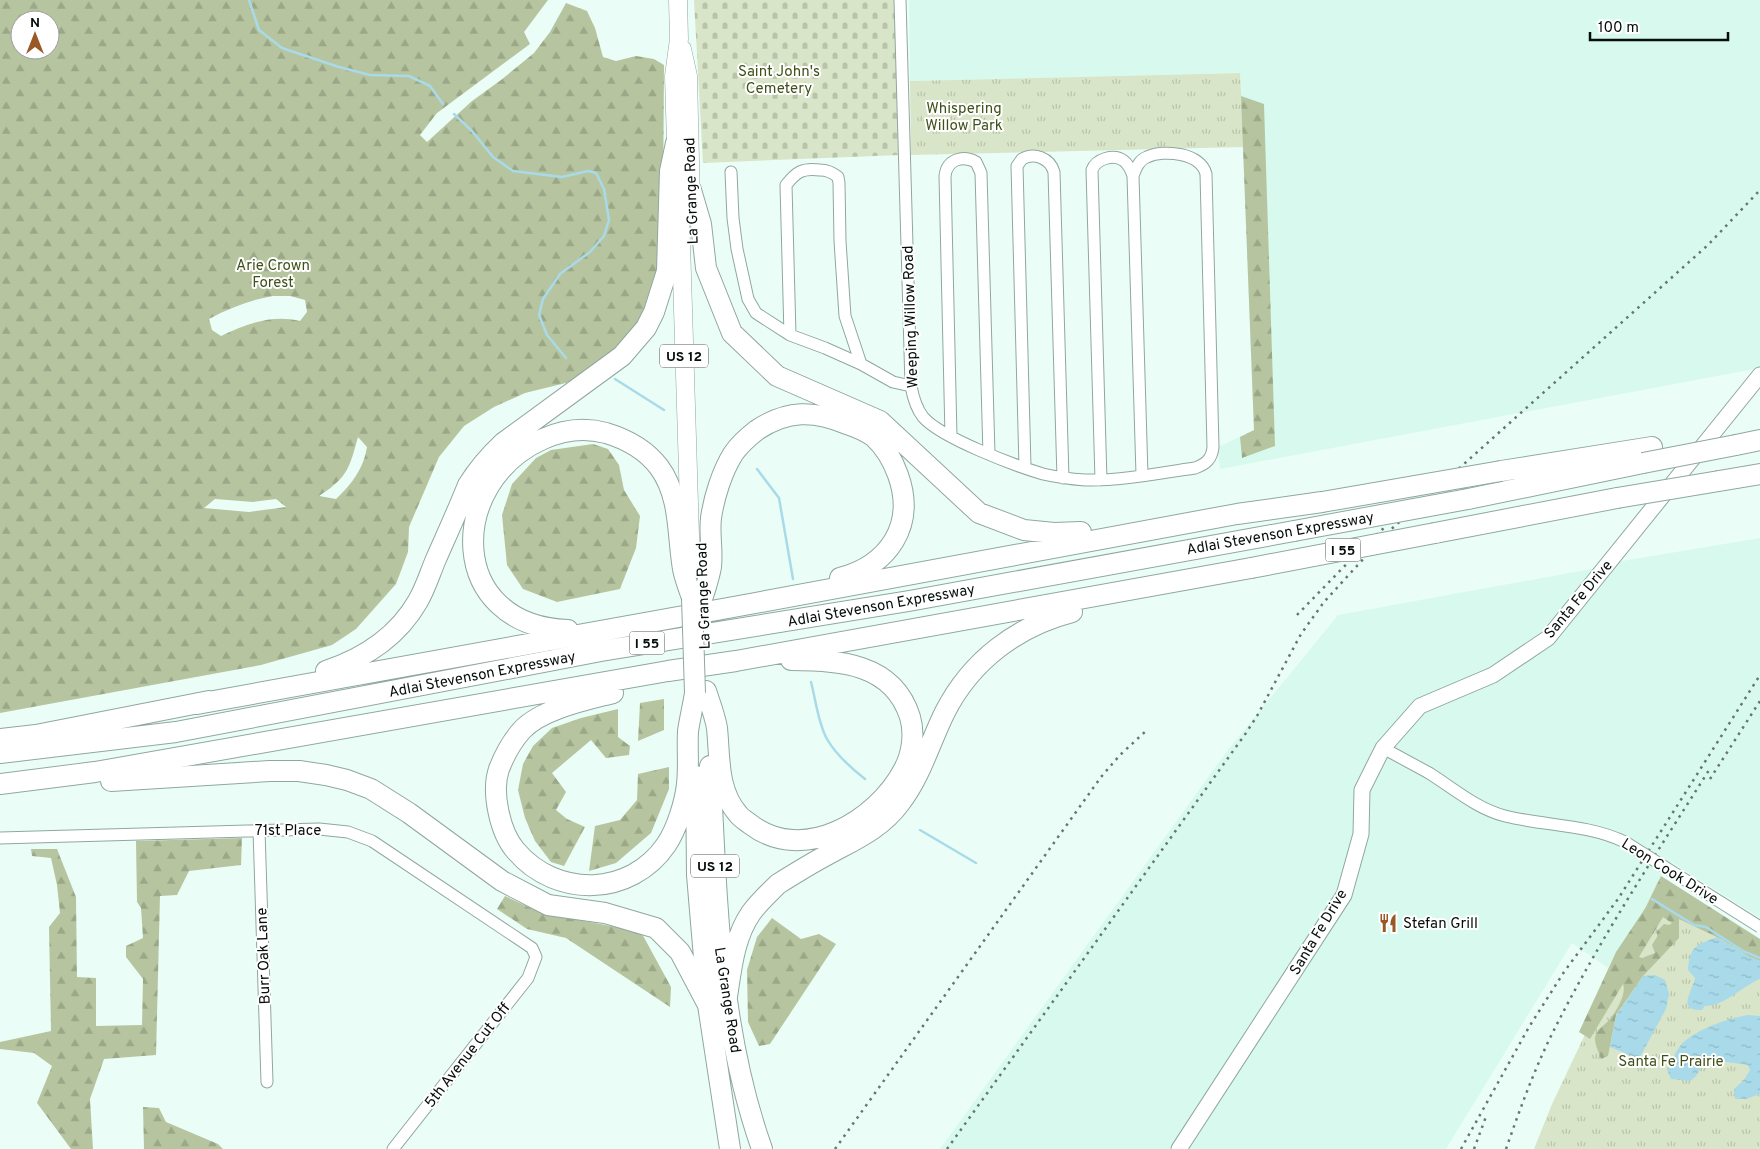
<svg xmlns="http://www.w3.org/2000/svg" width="1760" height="1149" viewBox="0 0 1760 1149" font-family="Overpass,sans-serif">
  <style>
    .built { fill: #d8faee }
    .grass { fill: url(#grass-tufts) }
    .forest { fill: url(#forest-firs); fill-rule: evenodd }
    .cemetery { fill: url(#cemetery-stones) }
    .water { fill: url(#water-ripples) }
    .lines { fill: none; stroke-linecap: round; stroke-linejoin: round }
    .stream { stroke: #a9dae9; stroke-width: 2.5 }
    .street-casing { stroke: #90a79f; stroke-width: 13 }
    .secondary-casing { stroke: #90a79f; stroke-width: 17 }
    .primary-casing { stroke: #90a79f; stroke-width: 19 }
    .highway-casing { stroke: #90a79f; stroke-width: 22 }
    .street { stroke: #fff; stroke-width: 11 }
    .secondary { stroke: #fff; stroke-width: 15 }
    .primary { stroke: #fff; stroke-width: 18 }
    .highway { stroke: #fff; stroke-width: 20 }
    .rail { stroke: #687570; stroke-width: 2.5; stroke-dasharray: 2.5 5; stroke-linecap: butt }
    .street-bridge-casing { stroke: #90a79f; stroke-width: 13; stroke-linecap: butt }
    .highway-bridge-casing { stroke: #90a79f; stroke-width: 22; stroke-linecap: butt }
    .street-bridge { stroke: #fff; stroke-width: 11 }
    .highway-bridge { stroke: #fff; stroke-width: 20 }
    .labels { text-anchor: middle; stroke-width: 4; stroke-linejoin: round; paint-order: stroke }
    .shield { fill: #fff; stroke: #515654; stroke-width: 1 }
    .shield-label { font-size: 14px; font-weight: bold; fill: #060e0b }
    .park-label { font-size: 15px; fill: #3f5118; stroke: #fff }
    .street-label { font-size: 15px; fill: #060e0b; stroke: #fff }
    .poi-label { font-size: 15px; fill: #060e0b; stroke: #fff; text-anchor: start }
  </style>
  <defs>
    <pattern id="grass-tufts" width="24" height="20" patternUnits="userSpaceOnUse" patternTransform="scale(1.25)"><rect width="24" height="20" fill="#d9e5c8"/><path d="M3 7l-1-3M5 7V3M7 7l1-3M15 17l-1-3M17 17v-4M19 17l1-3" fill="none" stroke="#b9c3aa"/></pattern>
    <pattern id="forest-firs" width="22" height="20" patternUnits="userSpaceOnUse" patternTransform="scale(1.25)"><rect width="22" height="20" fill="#b6c59f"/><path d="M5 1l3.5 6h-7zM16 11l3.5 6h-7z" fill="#9ba888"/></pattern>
    <pattern id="cemetery-stones" width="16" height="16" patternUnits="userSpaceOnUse" patternTransform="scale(1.25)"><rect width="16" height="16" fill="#d9e5c8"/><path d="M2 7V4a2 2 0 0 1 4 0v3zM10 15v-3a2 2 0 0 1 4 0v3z" fill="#b9c3aa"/></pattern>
    <pattern id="water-ripples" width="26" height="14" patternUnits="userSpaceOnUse" patternTransform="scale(1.25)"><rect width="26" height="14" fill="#a9dae9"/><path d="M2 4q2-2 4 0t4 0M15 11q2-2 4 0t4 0" fill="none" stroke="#90bac6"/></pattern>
  </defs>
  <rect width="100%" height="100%" fill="#eafef7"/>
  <path class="built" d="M909,0H1760V368L1220,469L1218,447L1254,430L1240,73L910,81Z
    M1760,538V918L1671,862L1661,876L1646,907L1616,952L1608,968L1572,943L1446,1149H940L1227,751L1338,615L1591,569L1616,562Z"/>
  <path class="grass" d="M1240,73L1244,147L911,155L910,81Z
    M1657,883L1760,946V1149H1534L1552,1104Z"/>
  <path class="forest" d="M0,0H548L524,32L530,44L437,113L420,135L427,142L472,101L501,80L534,53L550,32L566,3L587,11L595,28L603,57L616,61L636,56L654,59L664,65L663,211L659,274L635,332L612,354L574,381L525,393L494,407L464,426L439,457L409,527L408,552L396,584L356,629L332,645L261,665L0,713ZM20,20H50V50H20ZM273,296H290L305,300L307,312L300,321C272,314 246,324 221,336L212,330L209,319C230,308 250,300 273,296ZM358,437L367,447C364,468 351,485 336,499L319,496C324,492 330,489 335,484C350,472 353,454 358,437ZM215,499L253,502L276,499L286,507L249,512L204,508Z
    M1241,96L1264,104L1275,446L1242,458L1240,437L1254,430Z
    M593,444L608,449L619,465L624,490L640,516L636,548L620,589L557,602L523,589L507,565L502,515L512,484L536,458L551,450Z
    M664,699V730L638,741L640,703Z
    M618,709V737L630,746L629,755L606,758L591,740L552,773L566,792L556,810L567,819L585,827L564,866L551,862L535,841L525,818L518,790L523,764L533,746L552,728L581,718Z
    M669,767V789L651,833L616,863L589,871L595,826L620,820L637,800L638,774Z
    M242,838L241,865L189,871L177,895L160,896L156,1055L104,1059L90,1099L93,1149H71L37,1103L52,1066L34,1053L0,1049V1042L51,1031L49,927L60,913L57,885L51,858L32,856L31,849H57L76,897L77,977L96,978V1026L142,1025L143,979L126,957V946L143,938L141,908L137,902L136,841Z
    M1661,876L1760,939V961L1748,956L1723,940L1679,919V938L1643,976L1616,1015L1608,1056L1601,1059C1599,1053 1595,1045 1595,1039C1595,1030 1604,1026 1609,1020C1616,1012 1627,994 1623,984L1590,1039L1579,1032L1616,952L1646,907ZM1663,917L1672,923L1669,925L1664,924L1657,931V937L1652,945L1655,953L1642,958L1639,957Z
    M505,896L539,912L641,932L671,987L670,1007L566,938L527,929L497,909Z
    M772,918L801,939L819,934L836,944L770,1044L759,1046L748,1022L747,970L757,937Z
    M143,1107L159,1108L166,1122L218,1144L223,1149H144Z"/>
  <path class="cemetery" d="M694,0H894L900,155L703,163Z"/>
  <path class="water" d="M1717,937L1748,956L1760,961V979C1741,987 1725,1006 1705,1006L1702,1010C1676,1011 1692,992 1695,978L1688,970C1690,946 1696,945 1717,937Z
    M1655,975L1665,980L1669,994L1666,1009L1639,1059L1610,1047L1616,1016L1643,976Z
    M1748,1015L1760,1016V1094L1746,1099H1735L1734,1089L1744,1080L1750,1070L1748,1065L1706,1059L1696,1076L1690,1081L1671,1079L1667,1070C1671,1062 1675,1053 1680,1046C1693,1030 1729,1018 1748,1015Z"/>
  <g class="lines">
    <path class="stream" d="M249,0L259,30L282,48L339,67L370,75L409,76L430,86L443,104
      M454,114L472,131L493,157L513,171L562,177L588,171L596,173L604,189L609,220L604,236L590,252L560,274L543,299L539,315L547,335L566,358
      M615,379L664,410
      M757,469L779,498L793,579
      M811,682C816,701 818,723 827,739C836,755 851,768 865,779
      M920,830L976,863
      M1652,899L1694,925L1706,927L1743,951L1760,958"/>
    <g class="street-casing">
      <path id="street" d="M900,0L911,386C913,397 916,408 923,417C941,438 1016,466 1043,474C1056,477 1071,479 1085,480C1121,481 1159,473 1195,468C1206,464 1212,459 1213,447L1206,174C1201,153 1164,149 1147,157C1139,160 1136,168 1133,176C1131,170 1129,165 1124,161C1114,153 1096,159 1092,170L1101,480
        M731,172L733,218L737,249L748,299L756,313L790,335L825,348L861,364
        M1133,176L1142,475
        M790,335L786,185C797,171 803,168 820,170C827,170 832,172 838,177L839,183L840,241L845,316L861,364L893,382L911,386
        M951,436L945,176C947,159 963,155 976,162L981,173L989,454
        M1025,467L1017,166L1022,159C1034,152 1050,158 1054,172L1063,478
        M1383,748L1429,773
        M259,830L267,1082
        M0,838L319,829L348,832L372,841L532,948L536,957L528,978L393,1149"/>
    </g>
    <g class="secondary-casing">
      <path id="secondary" d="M1179,1149L1344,895L1361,834L1362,790L1383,748L1420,706L1493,675L1548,638L1760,375"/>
    </g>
    <g class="primary-casing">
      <path id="primary" d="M678,0L679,39L674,76L676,143L680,211L691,569
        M682,49L688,76L691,204"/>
    </g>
    <g class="highway-casing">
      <path id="highway" d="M691,190L701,224L706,268L732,333L777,376L880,421L979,513L1024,530L1054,533L1081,532
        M1736,445L1760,440
        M1501,471L1652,447
        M1719,481L1760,474
        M1468,499L1643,463
        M1435,533L1617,498
        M703,596C706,587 709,577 711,567C713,551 709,534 711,518C714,497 722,472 733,454C739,445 748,437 757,430C787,410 814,410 847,424C856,427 866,431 874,437C885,447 893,461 898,475C916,525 889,565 840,578
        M568,630C446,626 446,482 543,439C563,430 584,427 606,433C626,439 646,450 659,467C681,497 677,534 683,569C685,579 689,589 692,598
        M326,671C365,658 398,636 418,601C426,587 430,573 436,559C447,534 458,510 468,485C478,469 489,456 503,443L622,356L646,328L654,312L667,271L670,171L676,143
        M706,691C710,703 715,716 717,728C720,757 717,790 738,814C741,818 746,821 750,824C803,865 877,821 904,769C912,754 915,734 910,717C893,663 839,660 791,660
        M613,693C586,700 542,709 522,730C513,740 504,756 499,769C491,792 500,833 516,851C557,899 631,896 666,845C677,829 685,802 687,784C689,766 687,748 688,731C690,718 693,706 695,693
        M197,704L750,604L1237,514L1322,502
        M0,739L36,735L209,701
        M0,753L176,732L601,651L909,601L1294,531
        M710,766C717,896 718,1025 762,1149
        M696,776L697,875L708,1005L730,1149
        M111,781L270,771H299L326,775L347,780L371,789L409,813L502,881L548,905L605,913L656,928L680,952L708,1005
        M0,784L95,772L668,671L736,661L1251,568
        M726,1003C731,973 733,939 751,913C759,902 769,893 778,884C794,874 810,864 827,855C854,840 881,829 900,803C921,776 930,742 945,712C971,661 1017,626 1072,612"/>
    </g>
    <use href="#street" class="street"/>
    <use href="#secondary" class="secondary"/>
    <use href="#primary" class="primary"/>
    <use href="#highway" class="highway"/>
    <path class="rail" d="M1297,615L1367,543L1385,527
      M1710,779L1760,701
      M835,1149L1101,777L1120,755L1147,730
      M947,1149L1246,733L1257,716L1301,634L1324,602L1387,533L1708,245L1760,190
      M1461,1149L1529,1027L1564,972L1618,899L1760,675
      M1474,1149L1487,1114
      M1506,1149C1520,1109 1534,1070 1553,1032C1599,940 1656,854 1711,767"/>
    <g class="street-bridge-casing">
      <path id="street-bridge" d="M1429,773C1453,788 1477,809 1505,816C1545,826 1587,824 1625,842L1760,927"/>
    </g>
    <g class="highway-bridge-casing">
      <path id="highway-bridge" d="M1643,463L1736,445
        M1617,498L1719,481
        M1322,502L1501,471
        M1294,531L1468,499
        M1251,568L1435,533
        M692,598L695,693"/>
    </g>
    <use href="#street-bridge" class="street-bridge"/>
    <use href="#highway-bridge" class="highway-bridge"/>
  </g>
  <defs>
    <g id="restaurant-bare" transform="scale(1.5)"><path d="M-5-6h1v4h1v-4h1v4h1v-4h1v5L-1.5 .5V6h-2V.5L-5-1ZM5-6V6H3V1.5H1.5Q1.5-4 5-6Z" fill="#9a5826" stroke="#fff" stroke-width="2.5" paint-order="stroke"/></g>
  </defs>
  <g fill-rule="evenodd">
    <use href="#restaurant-bare" x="1388" y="923"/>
  </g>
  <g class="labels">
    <g class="shield">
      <rect x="660" y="344.5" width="48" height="23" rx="4"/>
      <rect x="1325.5" y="538.5" width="35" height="23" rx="4"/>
      <rect x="629.5" y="631.5" width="35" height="23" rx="4"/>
      <rect x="691" y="854.5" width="48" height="23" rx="4"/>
    </g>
    <g class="shield-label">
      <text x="684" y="361">US 12</text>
      <text x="1343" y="555">I 55</text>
      <text x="647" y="648">I 55</text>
      <text x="715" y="871">US 12</text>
    </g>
    <g class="park-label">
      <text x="779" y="76">Saint John's<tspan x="779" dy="17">Cemetery</tspan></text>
      <text x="964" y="113">Whispering<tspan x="964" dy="17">Willow Park</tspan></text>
      <text x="273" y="270">Arie Crown<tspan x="273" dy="17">Forest</tspan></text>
      <text x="1671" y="1066">Santa Fe Prairie</text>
    </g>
    <g class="street-label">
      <text transform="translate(691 191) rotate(-92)" y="5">La Grange Road</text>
      <text transform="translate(910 317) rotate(-92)" y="5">Weeping Willow Road</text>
      <text transform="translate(1280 533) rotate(-10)" y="5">Adlai Stevenson Expressway</text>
      <text transform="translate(703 596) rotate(-92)" y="5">La Grange Road</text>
      <text transform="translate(1578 599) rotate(-50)" y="5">Santa Fe Drive</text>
      <text transform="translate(881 605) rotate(-10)" y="5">Adlai Stevenson Expressway</text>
      <text transform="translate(482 674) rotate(-11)" y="5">Adlai Stevenson Expressway</text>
      <text x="288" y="835">71st Place</text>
      <text transform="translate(1670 871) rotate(32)" y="5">Leon Cook Drive</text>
      <text transform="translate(1318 932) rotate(-59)" y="5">Santa Fe Drive</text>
      <text transform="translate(263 956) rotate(-92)" y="5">Burr Oak Lane</text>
      <text transform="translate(728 1000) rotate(81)" y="5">La Grange Road</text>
      <text transform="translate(467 1055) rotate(-52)" y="5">5th Avenue Cut Off</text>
    </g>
    <g class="poi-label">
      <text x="1403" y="928">Stefan Grill</text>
    </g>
  </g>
  <g transform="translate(35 35)"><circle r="24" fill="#ffffff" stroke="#9b9f9d"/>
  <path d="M0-4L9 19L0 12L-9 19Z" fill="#9a5826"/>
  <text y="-8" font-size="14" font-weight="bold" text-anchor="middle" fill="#060e0b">N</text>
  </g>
  <path d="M1590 32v8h138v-8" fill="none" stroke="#060e0b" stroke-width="2.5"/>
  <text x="1598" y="32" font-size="15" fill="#060e0b" stroke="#ffffff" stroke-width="4" paint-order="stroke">100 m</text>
</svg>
